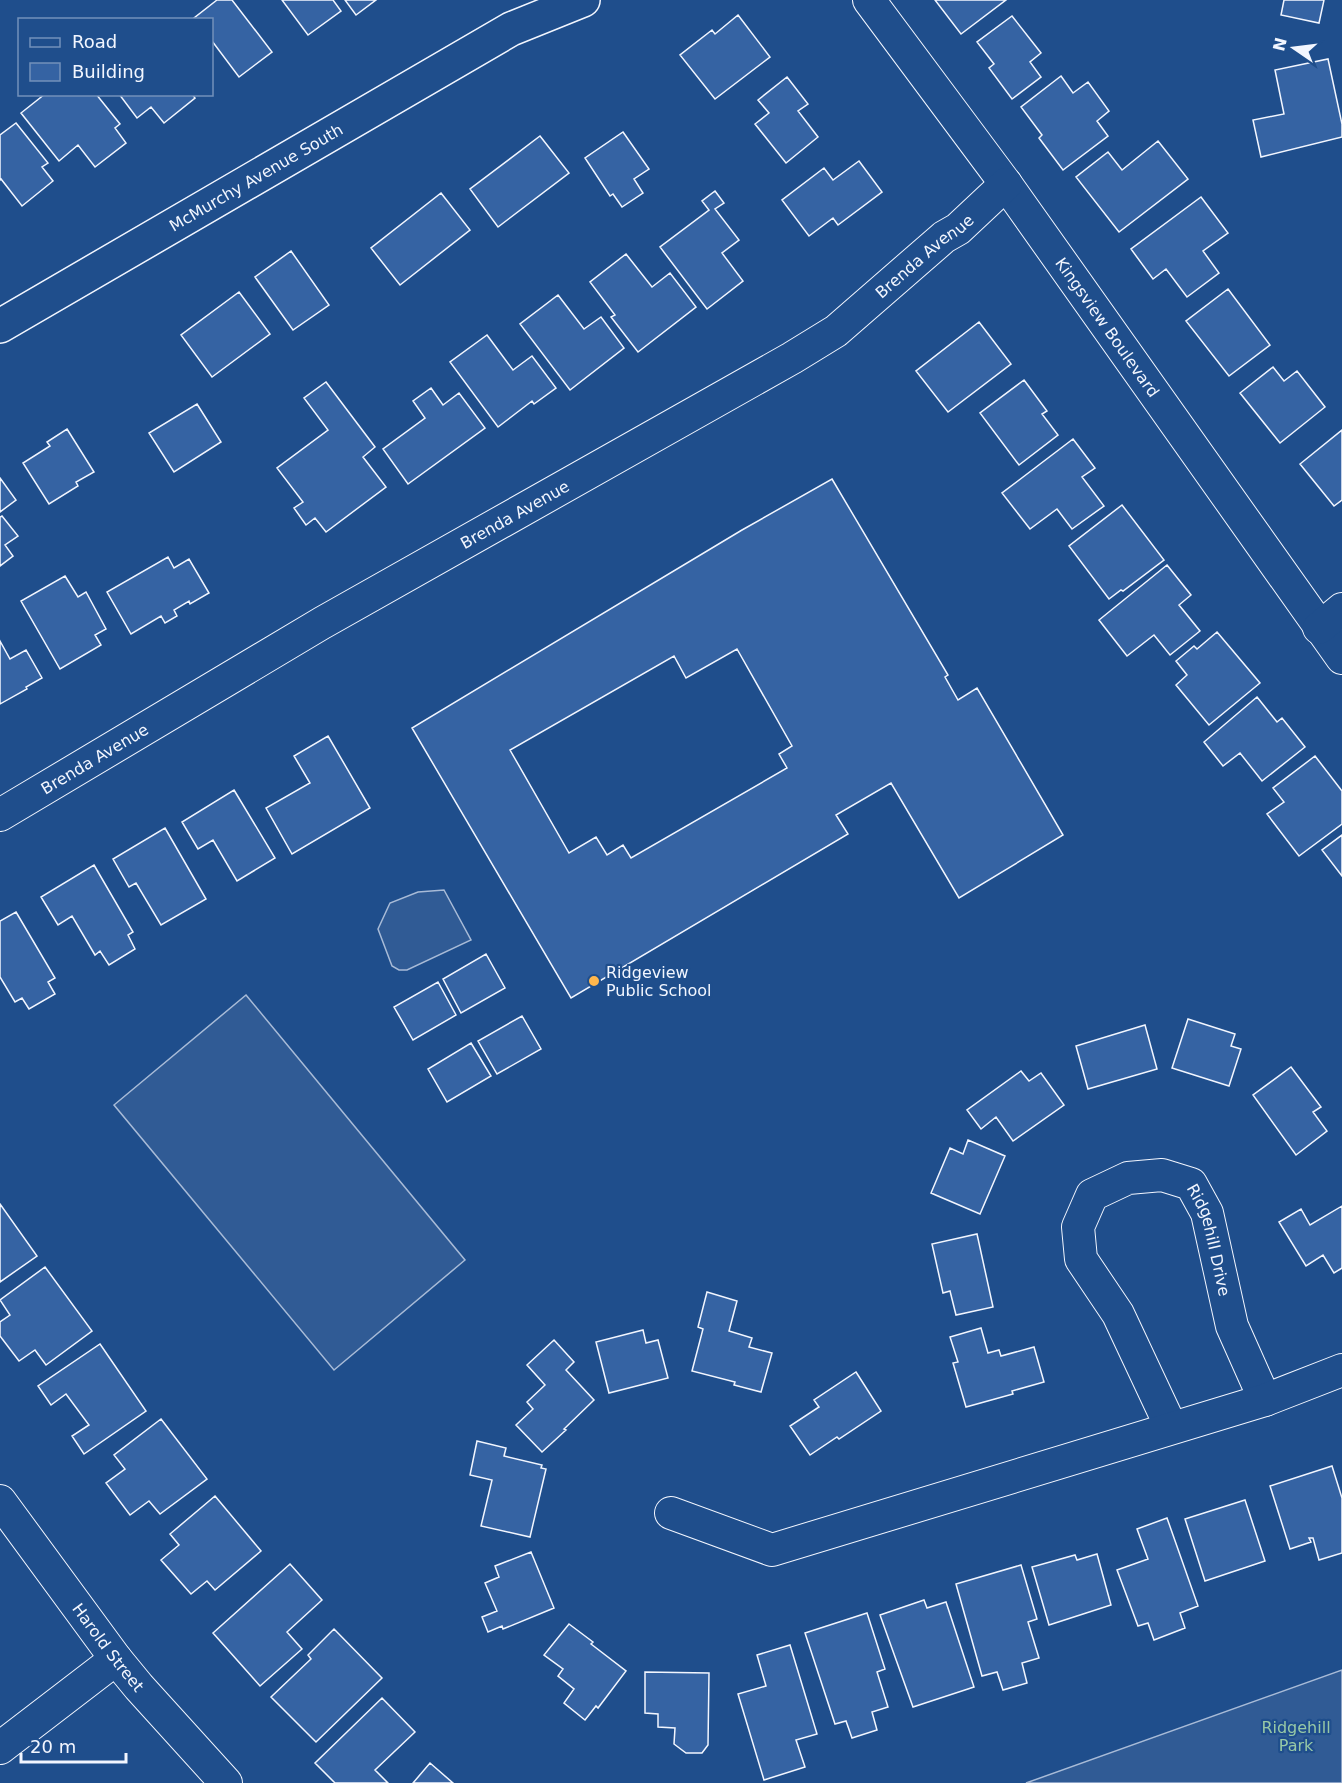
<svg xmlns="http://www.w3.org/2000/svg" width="1342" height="1783" viewBox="0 0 1342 1783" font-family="'DejaVu Sans',sans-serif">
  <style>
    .built { fill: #305b95; stroke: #a8bbd7; stroke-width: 1.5 }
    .building { fill: #3563a3; stroke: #f2f6ff; stroke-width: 1.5; fill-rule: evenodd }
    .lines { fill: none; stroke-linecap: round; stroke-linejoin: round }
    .minor-casing { stroke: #f2f6ff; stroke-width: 34 }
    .tertiary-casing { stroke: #f2f6ff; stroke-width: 36 }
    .minor { stroke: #1f4e8c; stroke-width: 32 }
    .tertiary { stroke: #1f4e8c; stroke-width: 33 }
    .poi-dot { fill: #ffb74d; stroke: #1f4e8c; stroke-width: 2 }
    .labels { text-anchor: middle; stroke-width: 4.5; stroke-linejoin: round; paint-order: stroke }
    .street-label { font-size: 16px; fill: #f2f6ff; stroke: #1f4e8c }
    .poi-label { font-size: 16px; fill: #f2f6ff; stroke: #1f4e8c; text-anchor: start }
    .park-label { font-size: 16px; fill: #97c8a6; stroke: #1f4e8c }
  </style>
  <rect width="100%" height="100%" fill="#1f4e8c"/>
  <path class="built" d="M444,890L471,940L407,970H399L392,966L378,929L390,903L418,892Z
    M246,995L465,1260L334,1370L114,1105Z
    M1342,1670V1783H1026Z"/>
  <path class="building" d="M217,0H232L272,52L239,77L212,41V20H195L194,18Z
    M282,0H333L341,11L308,35Z
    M345,0H376L356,15Z
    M935,0H1006L961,34Z
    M1284,0H1324L1319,23L1281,15Z
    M738,15L770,57L715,99L680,55L712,30L715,34Z
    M1012,16L1041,53L1030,62L1041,77L1012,99L989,68L994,64L977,42Z
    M1328,59L1342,124V137L1261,157L1253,120L1284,114L1275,70Z
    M1061,76L1073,93L1088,82L1109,111L1097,121L1108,136L1063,170L1039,138L1042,135L1021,107Z
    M787,77L808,104L798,111L818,137L786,163L755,124L769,113L758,100Z
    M45,94H96L120,124L115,128L126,143L95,167L78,145L59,161L21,113Z
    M119,94H192L195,98L164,123L151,107L137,118Z
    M16,123L48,163L42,167L53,181L22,206L1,179L0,180V135Z
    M623,132L649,169L634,179L643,193L622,207L613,194L610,196L585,158Z
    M540,136L569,173L498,227L470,189Z
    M1158,141L1188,179L1119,232L1076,177L1108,152L1122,170Z
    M859,161L882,192L838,225L833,218L809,236L782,200L824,168L833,180Z
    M715,191L724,203L715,209L739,240L722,253L743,281L707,309L660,247L709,210L702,201Z
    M441,193L470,230L400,285L371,248Z
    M1201,197L1228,233L1203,251L1219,273L1187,297L1166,269L1153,279L1131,249Z
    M291,251L329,305L293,330L255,277Z
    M626,254L652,287L670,273L696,307L638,352L611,317L615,315L590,282Z
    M1228,289L1270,345L1229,376L1186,321Z
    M239,292L270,334L212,377L181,335Z
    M558,295L584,329L601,317L624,348L570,390L520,324Z
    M979,322L1011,364L948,412L916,371Z
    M487,335L513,370L532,356L556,388L534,404L532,401L498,427L450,362Z
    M1273,367L1284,381L1297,371L1325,407L1280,443L1240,393Z
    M1024,380L1047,411L1042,414L1058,435L1019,465L980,413Z
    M326,382L375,447L363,457L386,487L326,532L315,518L306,525L294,508L303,502L277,468L328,430L304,398Z
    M431,388L443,405L459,393L485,428L408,484L383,449L425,418L413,401Z
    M197,404L221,442L174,472L149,433Z
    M67,429L94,472L76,482L78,486L49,504L23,463L50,446L47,442Z
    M1342,430V500L1334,506L1300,464Z
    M1073,439L1095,468L1082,477L1104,506L1072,529L1057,509L1030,529L1002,493Z
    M0,478L16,500L0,512Z
    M832,479L948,675L945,677L958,700L977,688L1063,835L959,898L891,783L836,815L848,834L571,998L412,728L742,530ZM737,649L792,746L779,754L787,768L631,858L623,845L607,855L596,837L569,853L510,750L674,656L686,678Z
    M1122,505L1164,560L1123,591L1121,590L1109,599L1069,546Z
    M2,516L18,536L5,545L13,556L0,566V517Z
    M168,557L174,568L189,559L209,593L190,604L189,601L174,610L177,616L165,623L161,616L131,634L107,592Z
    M1167,565L1191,595L1179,605L1200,631L1170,655L1154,635L1127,656L1099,620Z
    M65,576L78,597L86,592L106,629L95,635L101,645L60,669L21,601Z
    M1217,632L1260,683L1209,725L1176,685L1187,675L1176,661L1194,646L1197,649Z
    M0,641L10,659L26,650L42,678L26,687L27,689L0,704Z
    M1257,697L1277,722L1282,718L1305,747L1262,781L1240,753L1223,766L1204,742Z
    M328,736L370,808L292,854L266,808L310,783L294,756Z
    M1315,756L1342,791V824L1299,856L1267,814L1284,802L1273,788Z
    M234,790L275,858L237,881L213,840L198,849L182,822Z
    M165,828L206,899L161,925L136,883L129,887L113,859Z
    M1342,835V876L1322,850Z
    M94,865L133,932L128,935L135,949L109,965L100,951L95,955L72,916L58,925L41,897Z
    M16,912L55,978L48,982L55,994L29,1009L22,998L15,1002L0,977V921Z
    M486,954L505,988L461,1013L443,979Z
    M438,982L456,1015L413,1040L394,1007Z
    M522,1016L541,1049L497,1074L478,1041Z
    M1188,1019L1235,1034L1231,1046L1241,1049L1229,1086L1172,1068Z
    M1145,1025L1157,1069L1088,1089L1076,1046Z
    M471,1043L491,1076L447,1102L428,1069Z
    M1291,1067L1321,1107L1313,1112L1327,1131L1296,1155L1253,1095Z
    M1021,1071L1029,1081L1041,1073L1064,1105L1013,1141L996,1117L981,1129L967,1110Z
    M968,1140L1005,1156L980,1214L931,1193L950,1148L963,1154Z
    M0,1204L37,1256L0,1282Z
    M1342,1206V1268L1334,1273L1323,1255L1306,1266L1279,1222L1301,1209L1310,1225Z
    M977,1234L993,1307L956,1315L950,1291L943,1293L932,1244Z
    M45,1267L92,1331L46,1365L35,1350L19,1361L0,1336V1322L10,1315L0,1300Z
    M707,1292L737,1301L729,1331L752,1338L749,1347L772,1353L761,1392L734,1385L735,1382L692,1371L703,1329L698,1327Z
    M981,1328L988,1353L999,1350L1001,1356L1034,1347L1044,1382L1012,1391L1013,1394L966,1407L953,1363L958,1362L950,1337Z
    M643,1330L646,1343L658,1340L668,1378L609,1393L596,1342Z
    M554,1340L574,1362L566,1370L594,1400L564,1429L566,1430L542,1452L516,1425L533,1409L527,1402L545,1385L527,1365Z
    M100,1344L146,1411L84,1454L72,1436L89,1425L66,1394L51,1405L38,1386Z
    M856,1372L881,1411L839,1439L837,1437L810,1455L790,1426L819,1407L814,1400Z
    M161,1419L207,1479L160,1514L149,1501L130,1515L106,1483L125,1469L114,1455Z
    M477,1441L506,1448L504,1456L542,1465L541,1468L546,1469L530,1537L481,1526L492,1480L470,1475Z
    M1332,1466L1342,1498V1553L1319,1560L1313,1538H1309L1311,1542L1290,1549L1270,1486Z
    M215,1496L261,1551L215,1590L207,1581L191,1594L161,1560L179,1545L170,1534Z
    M1245,1500L1265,1561L1205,1581L1185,1519Z
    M1167,1518L1198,1606L1180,1613L1185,1628L1154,1640L1148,1623L1138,1626L1117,1570L1148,1559L1137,1529Z
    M531,1552L554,1608L503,1629L502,1626L488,1632L482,1617L497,1611L485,1583L499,1577L495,1566Z
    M1097,1554L1111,1605L1049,1625L1032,1567L1075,1555L1077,1560Z
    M290,1564L322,1600L287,1632L302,1649L260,1686L213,1633Z
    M1021,1565L1037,1619L1028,1622L1039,1658L1022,1663L1027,1683L1003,1690L997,1672L982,1676L956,1584Z
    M924,1600L927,1608L946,1602L974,1687L913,1707L880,1615Z
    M867,1613L885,1669L877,1672L888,1707L872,1712L877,1730L852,1738L846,1721L835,1724L805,1633Z
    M569,1624L593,1642L591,1644L626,1671L598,1708L596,1706L585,1720L564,1703L574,1689L558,1676L563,1669L544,1655Z
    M334,1629L382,1678L316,1742L271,1697L311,1659L308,1655Z
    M790,1645L817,1734L796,1740L805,1767L764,1780L738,1694L766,1686L757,1655Z
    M645,1672L709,1673L708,1745L702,1753H686L674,1744L675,1728L658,1727V1714L645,1713Z
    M382,1698L415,1732L375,1770L388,1783H335L315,1763Z
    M430,1763L453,1783H413Z"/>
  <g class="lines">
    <g class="minor-casing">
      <g id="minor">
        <path id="s1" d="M869,0L1006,184L1342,658"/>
        <path d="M1319,628L1342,609"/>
        <path id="s2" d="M0,815L322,623L792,358L836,331L944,237L958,229L1006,184"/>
        <path id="s3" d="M1171,1427L1118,1314L1081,1259L1078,1227L1092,1195L1128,1178L1162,1175L1191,1184L1207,1213L1232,1326L1265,1400"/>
        <path id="s4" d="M0,1501L116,1659L139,1687L226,1783"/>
        <path d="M671,1513L772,1550L1265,1400L1342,1370"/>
        <path d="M0,1748L116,1659"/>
      </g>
    </g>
    <g class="tertiary-casing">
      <g id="tertiary">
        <path id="s5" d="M0,326L511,29L583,0"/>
      </g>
    </g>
    <use href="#minor" class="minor"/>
    <use href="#tertiary" class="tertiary"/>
  </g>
  <circle class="poi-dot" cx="594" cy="981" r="6"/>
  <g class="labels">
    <g class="street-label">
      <text dy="6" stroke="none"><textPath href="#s5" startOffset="296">McMurchy Avenue South</textPath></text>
      <text dy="6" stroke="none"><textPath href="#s2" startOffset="1082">Brenda Avenue</textPath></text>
      <text dy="6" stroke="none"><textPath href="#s1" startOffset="405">Kingsview Boulevard</textPath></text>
      <text dy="6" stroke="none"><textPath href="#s2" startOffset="596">Brenda Avenue</textPath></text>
      <text dy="6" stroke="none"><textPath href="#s2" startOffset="110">Brenda Avenue</textPath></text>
      <text dy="6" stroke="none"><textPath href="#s3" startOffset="422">Ridgehill Drive</textPath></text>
      <text dy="6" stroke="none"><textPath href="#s4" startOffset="182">Harold Street</textPath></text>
    </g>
    <g class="poi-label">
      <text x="606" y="978">Ridgeview<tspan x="606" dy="18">Public School</tspan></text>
    </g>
    <g class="park-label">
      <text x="1296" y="1733">Ridgehill<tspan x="1296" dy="18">Park</tspan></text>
    </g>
  </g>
  <rect x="18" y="18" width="195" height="78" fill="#1f4e8c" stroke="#7391ba" stroke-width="1.5"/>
  <rect x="30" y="38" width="30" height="9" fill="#1f4e8c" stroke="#7391ba" stroke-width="1.5"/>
  <text x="72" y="48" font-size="18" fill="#f2f6ff">Road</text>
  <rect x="30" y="63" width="30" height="18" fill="#3563a3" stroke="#7391ba" stroke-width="1.5"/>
  <text x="72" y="78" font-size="18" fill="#f2f6ff">Building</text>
  <g transform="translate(1294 48) rotate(284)" stroke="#1f4e8c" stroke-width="4.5" paint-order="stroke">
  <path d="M0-4.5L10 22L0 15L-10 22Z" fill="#f2f6ff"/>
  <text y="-9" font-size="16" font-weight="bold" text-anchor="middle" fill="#f2f6ff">N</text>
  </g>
  <path d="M21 1753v9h105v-9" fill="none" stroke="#f2f6ff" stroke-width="3"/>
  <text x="30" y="1753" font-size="18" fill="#f2f6ff" stroke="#1f4e8c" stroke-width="4.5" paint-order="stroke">20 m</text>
</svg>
